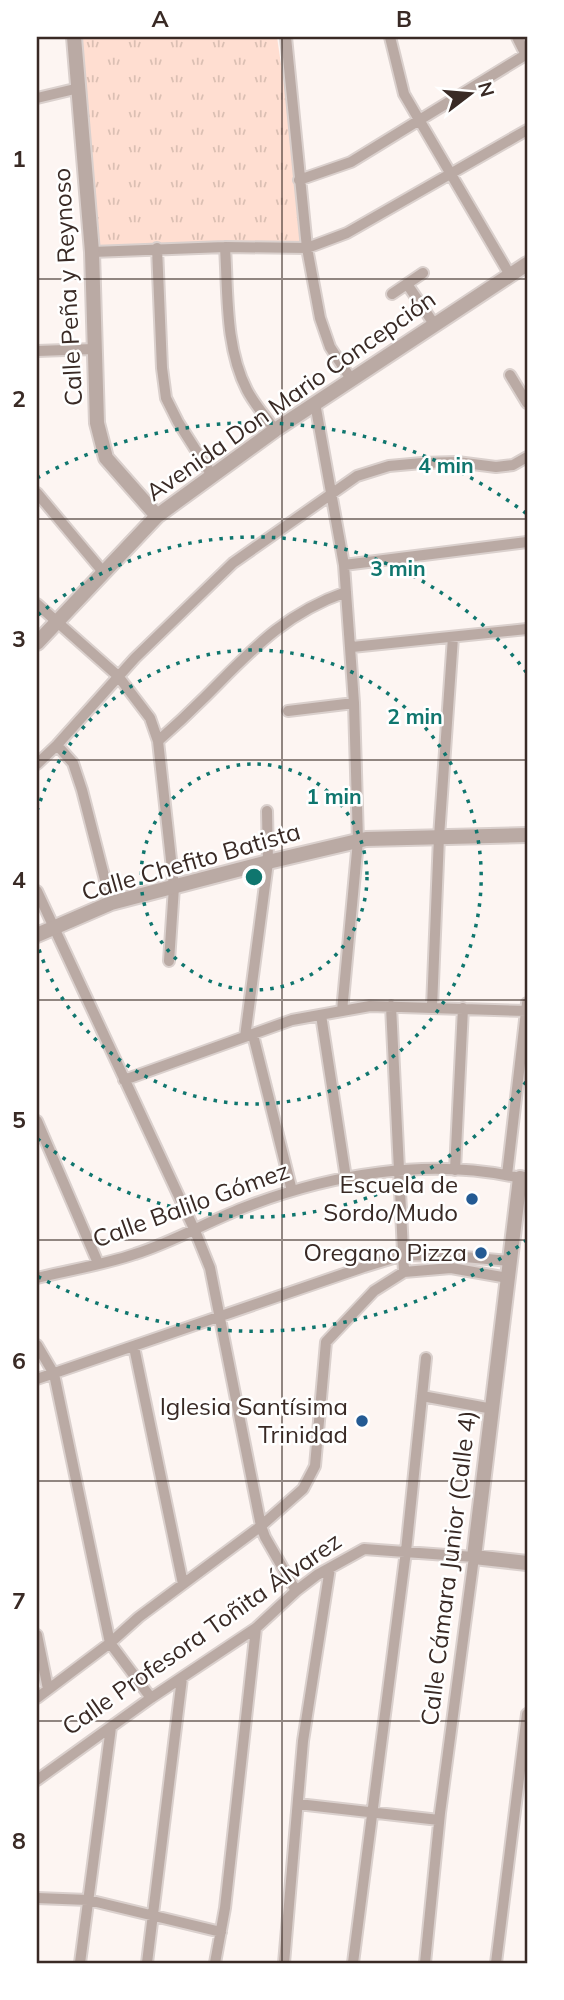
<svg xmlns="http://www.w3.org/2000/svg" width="564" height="2000" viewBox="0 0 564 2000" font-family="Mulish,sans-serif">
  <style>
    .park { fill: url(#park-tufts) }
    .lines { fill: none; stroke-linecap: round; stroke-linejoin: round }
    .minor-casing { stroke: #dad0cd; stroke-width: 14 }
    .tertiary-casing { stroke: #dad0cd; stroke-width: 18 }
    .minor { stroke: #baaaa4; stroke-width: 10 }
    .tertiary { stroke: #baaaa4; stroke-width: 14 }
    .grid { fill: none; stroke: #392a25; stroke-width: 2; stroke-opacity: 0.55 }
    .ring { fill: none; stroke: #0f766e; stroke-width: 3.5; stroke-dasharray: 3.5 7 }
    .poi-dot { fill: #245a93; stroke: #fff; stroke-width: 2.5 }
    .labels { text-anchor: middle; stroke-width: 5; stroke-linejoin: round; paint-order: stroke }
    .street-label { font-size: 24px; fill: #392a25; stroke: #fff }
    .poi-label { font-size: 24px; fill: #392a25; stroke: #fff; text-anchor: end }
    .centre { fill: #0f766e; stroke: #fff; stroke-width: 3.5 }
    .ring-label { font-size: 21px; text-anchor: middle; font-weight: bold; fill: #0f766e; stroke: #fff; stroke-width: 5; stroke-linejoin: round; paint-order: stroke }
    .neatline { fill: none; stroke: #392a25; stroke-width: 2.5 }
    .grid-label { font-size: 23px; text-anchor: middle; font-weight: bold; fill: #392a25 }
  </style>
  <defs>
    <pattern id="park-tufts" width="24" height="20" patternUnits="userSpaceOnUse" patternTransform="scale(1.75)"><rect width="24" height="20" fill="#ffded1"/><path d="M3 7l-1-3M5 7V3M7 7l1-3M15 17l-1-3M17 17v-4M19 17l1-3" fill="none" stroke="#dbbfb3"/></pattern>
  </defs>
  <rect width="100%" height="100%" fill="#fdf5f2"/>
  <path class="park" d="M81,37H277L307,242L97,250Z"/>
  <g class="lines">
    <g class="minor-casing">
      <path id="minor" d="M286,37L307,248L320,318L330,347L351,379
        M390,37L404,94L510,275
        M517,37L526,55
        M37,98L79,88
        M299,180L351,162L527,54
        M225,247C228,294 225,347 247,390C254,404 266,417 275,430
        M157,248L162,368L166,398L178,422L213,477
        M92,252L225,247L307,248L347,233L527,130
        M407,284L434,324
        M392,294L423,273
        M37,351L94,349
        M510,375L527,403
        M315,403L344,565L354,703L358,841L342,1011
        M37,493L104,573
        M344,565L527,542
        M37,604L118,676L150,718L158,741L174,887L169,961
        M352,647L527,629
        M288,711L354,703
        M158,741C174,727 190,712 205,697C251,651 283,614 346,592
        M57,745L73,763L82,790L111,903
        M37,764L57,745L135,658L233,563L357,476L389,466L422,463L457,462L496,467L513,465L527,457
        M37,891L195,1231L210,1268L261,1526L265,1537L296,1591
        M391,1006L404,1272
        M432,1007L439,837L453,637
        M321,1015L346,1178
        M253,1035L292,1191
        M245,1037L268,862L267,811
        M124,1080L292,1020L342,1011L370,1006L527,1011
        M37,1121L98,1263
        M455,1170L463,1008
        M507,1175L527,1003
        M37,1278C69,1270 103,1265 135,1254C173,1242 207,1222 243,1208C330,1174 428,1157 520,1178
        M37,1345L54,1374L110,1643L151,1698
        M134,1347L183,1584
        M37,1379L364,1267L403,1255L453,1256L510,1261
        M422,1396L493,1409
        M37,1635L48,1689
        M37,1698L110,1643L139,1617L261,1526L303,1489L315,1466L326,1342L374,1291L404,1272L451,1268L508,1278
        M37,1780L151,1698L256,1628L296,1591L317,1575L364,1549L474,1557L440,1813L425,1963
        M298,1804L439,1820
        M37,1898L88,1900L221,1932
        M80,1963L111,1727
        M147,1963L182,1678
        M215,1963L225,1908L256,1628
        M284,1963L303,1741L330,1568
        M353,1963L406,1551L426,1358
        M496,1963L527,1714"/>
    </g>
    <g class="tertiary-casing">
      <path id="tertiary" d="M74,37L92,252L97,423L106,458L157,516
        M37,643L157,516L275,430L527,264
        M37,935L111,903L268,862L366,839L527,835
        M527,1180L520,1178L474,1557L527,1563"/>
    </g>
    <use href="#minor" class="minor"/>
    <use href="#tertiary" class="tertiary"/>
  </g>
  <path class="grid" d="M282,37V1963M37,279H527M37,519H527M37,760H527M37,1000H527M37,1240H527M37,1481H527M37,1721H527"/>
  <g class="ring">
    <circle cx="254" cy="877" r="113"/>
    <path d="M37 811A227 227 0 1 1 37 943"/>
    <path d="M526 1082A340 340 0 0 1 38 1139M38 615A340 340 0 0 1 526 672"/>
    <path d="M527 1240A454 454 0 0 1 37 1276M37 478A454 454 0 0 1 527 514"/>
  </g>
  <g class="poi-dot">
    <circle cx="472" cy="1199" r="7"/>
    <circle cx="481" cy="1253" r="7"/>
    <circle cx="362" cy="1421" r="7"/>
  </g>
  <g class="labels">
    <g class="street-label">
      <text transform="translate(68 287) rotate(-93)" y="8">Calle Peña y Reynoso</text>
      <text transform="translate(291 396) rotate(-35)" y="8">Avenida Don Mario Concepción</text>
      <text transform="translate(191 862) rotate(-16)" y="8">Calle Chefito Batista</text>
      <text transform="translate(191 1205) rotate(-20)" y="8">Calle Balilo Gómez</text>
      <text transform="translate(449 1568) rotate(-83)" y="8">Calle Cámara Junior (Calle 4)</text>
      <text transform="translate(202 1634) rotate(-35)" y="8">Calle Profesora Toñita Álvarez</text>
    </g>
    <g class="poi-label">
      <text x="458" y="1193">Escuela de<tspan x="458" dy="28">Sordo/Mudo</tspan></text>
      <text x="467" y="1261">Oregano Pizza</text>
      <text x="348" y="1415">Iglesia Santísima<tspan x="348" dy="28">Trinidad</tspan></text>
    </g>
  </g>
  <circle cx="254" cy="877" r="10" class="centre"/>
  <g class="ring-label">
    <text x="446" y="473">4 min</text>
    <text x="398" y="576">3 min</text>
    <text x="415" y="724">2 min</text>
    <text x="334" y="804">1 min</text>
  </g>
  <rect width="564" height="2000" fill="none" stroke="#ffffff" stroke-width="77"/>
  <g transform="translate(470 94) rotate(74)" stroke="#ffffff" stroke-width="5" paint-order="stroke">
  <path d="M0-5L12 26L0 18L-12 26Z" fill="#392a25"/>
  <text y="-10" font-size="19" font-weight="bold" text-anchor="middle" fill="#392a25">N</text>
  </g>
  <rect x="38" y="38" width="488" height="1924" class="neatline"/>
  <g class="grid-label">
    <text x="160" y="27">A</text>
    <text x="404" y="27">B</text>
    <text x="19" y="167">1</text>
    <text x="19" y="407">2</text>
    <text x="19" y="647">3</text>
    <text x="19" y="888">4</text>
    <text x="19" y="1128">5</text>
    <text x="19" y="1369">6</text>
    <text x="19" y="1609">7</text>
    <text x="19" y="1849">8</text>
  </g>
</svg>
